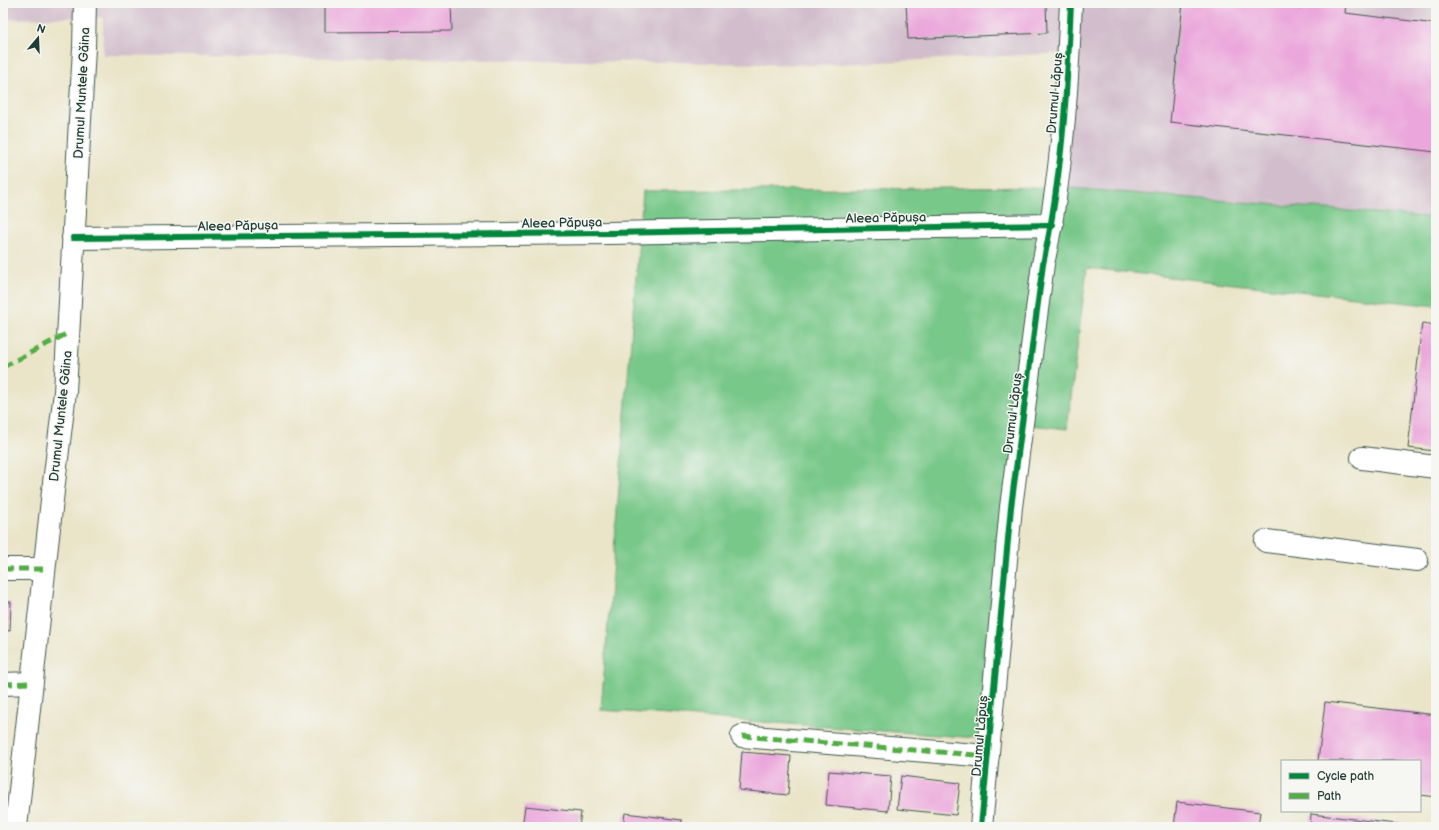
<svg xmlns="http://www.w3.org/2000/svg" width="1439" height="830" viewBox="0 0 1439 830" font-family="'Balsamiq Sans',sans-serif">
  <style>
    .industrial { fill: #d1bdcb }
    .green { fill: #78c889; stroke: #4c825e }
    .building { fill: #eba7db }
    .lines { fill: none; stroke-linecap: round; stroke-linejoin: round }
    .minor-casing { stroke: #3d564a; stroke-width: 24 }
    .minor { stroke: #fff; stroke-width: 22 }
    .quiet { stroke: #52ad45; stroke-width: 5; stroke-dasharray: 10 5; stroke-linecap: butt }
    .cycleway-casing { stroke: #f6f6f2; stroke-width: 8 }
    .cycleway { stroke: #00873e; stroke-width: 6 }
    .labels { text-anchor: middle; stroke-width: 3; stroke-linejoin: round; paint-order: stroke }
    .street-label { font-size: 13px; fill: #1f3d34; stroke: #f6f6f2 }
  </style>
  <rect width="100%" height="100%" fill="#f6f6f2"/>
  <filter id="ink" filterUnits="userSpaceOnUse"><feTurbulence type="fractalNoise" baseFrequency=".025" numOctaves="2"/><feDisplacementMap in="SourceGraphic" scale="8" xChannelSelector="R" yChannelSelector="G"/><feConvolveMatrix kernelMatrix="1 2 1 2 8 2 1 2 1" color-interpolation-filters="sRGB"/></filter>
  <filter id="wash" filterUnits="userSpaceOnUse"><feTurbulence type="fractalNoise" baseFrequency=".012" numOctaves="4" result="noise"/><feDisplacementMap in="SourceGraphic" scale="16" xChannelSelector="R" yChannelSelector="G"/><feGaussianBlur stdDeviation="0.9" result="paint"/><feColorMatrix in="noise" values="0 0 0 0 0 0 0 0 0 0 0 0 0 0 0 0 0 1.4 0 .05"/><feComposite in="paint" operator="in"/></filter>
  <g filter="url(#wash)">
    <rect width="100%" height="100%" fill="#eae5c9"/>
    <path class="industrial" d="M3,3H1436V218L1058,187L1068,53L818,65L660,62L103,55V17L3,19Z"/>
    <path class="green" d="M1057,187L1436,218V306L1087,268L1067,429L1022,424L990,739L601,710L643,191Z"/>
    <g id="blocks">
      <path class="building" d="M325,3H451L452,31L325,32Z
        M906,3H1046L1047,33L908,39Z
        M1183,3H1254L1301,8L1302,3H1346L1345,13L1436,24V152L1170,122Z
        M1422,323L1436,325V451L1408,448Z
        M3,602H11L10,631L3,630Z
        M1325,702L1436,715V797L1420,795V761H1318Z
        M742,752L791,756L788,795L739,790Z
        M829,771L891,776L888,811L826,805Z
        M901,776L960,783L956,815L897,809Z
        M1177,802L1260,812L1258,827H1174Z
        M525,806L581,812L579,827H522Z
        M625,813L682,820L681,827H623Z
        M1311,814L1413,826V827H1310Z"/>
    </g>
  </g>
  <g filter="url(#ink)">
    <use href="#blocks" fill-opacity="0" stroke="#3d564a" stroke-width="1"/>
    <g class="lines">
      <g class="minor-casing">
        <path id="minor" d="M73,238L609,233L1052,225
          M1362,458L1436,467
          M1266,541L1417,560
          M3,569H44
          M3,684L31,683
          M742,736L988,756
          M16,827L53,491L65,392L84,48L85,3
          M981,827L1011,507L1043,264C1062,178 1067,90 1071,3"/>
      </g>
      <use href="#minor" class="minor"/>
      <path class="quiet" d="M3,367L68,333
        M3,569H44
        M3,684L31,683
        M742,736L988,756"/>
      <g class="cycleway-casing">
        <path id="cycleway" d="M73,238L609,233L1052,225
          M981,827L1011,507L1043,264C1062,178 1067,90 1071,3"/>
      </g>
      <use href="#cycleway" class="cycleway"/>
    </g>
  </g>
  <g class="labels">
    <g class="street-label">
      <text transform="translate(81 93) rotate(-87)" y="5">Drumul Muntele Găina</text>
      <text transform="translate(1054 93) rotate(-85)" y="5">Drumul Lăpuș</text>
      <text transform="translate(886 217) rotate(-1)" y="5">Aleea Păpușa</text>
      <text transform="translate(562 222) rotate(-1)" y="5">Aleea Păpușa</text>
      <text transform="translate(238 225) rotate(-1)" y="5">Aleea Păpușa</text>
      <text transform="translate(1012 413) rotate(-83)" y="5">Drumul Lăpuș</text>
      <text transform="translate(60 416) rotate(-84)" y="5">Drumul Muntele Găina</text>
      <text transform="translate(979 736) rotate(-85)" y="5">Drumul Lăpuș</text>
    </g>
  </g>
  <rect width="1439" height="830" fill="none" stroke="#f6f6f2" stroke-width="16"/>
  <rect x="1281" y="760" width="140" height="52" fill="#f6f6f2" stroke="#a0aca6"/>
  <rect x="1289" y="773" width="20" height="6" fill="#00873e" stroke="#a0aca6"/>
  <text x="1317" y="780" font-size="12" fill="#1f3d34">Cycle path</text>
  <rect x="1289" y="793" width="20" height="6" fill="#52ad45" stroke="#a0aca6"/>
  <text x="1317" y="800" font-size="12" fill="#1f3d34">Path</text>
  <g transform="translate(38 38) rotate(19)" stroke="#f6f6f2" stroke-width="3" paint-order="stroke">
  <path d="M0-3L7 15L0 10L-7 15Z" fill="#1f3d34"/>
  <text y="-6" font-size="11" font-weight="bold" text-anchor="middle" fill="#1f3d34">N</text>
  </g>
</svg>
